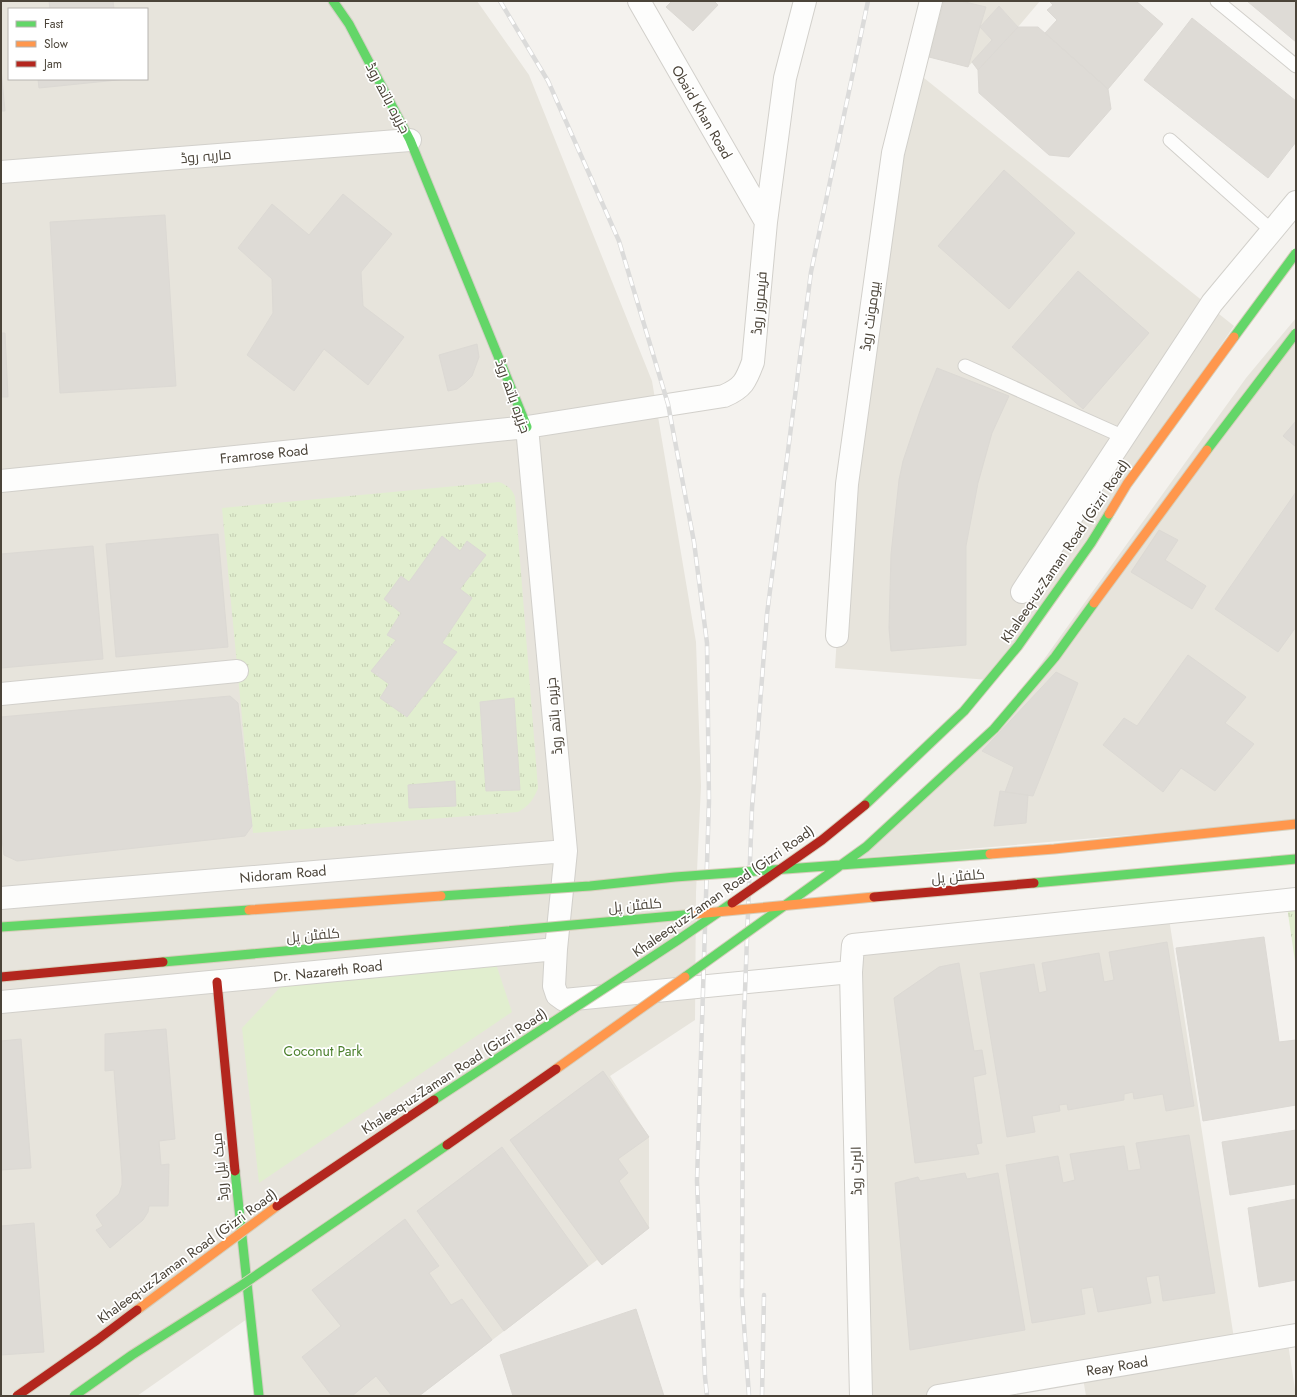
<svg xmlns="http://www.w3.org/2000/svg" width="1297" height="1397" viewBox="0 0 1297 1397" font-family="Jost,Cairo,sans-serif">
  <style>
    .residential { fill: #e7e4dc; fill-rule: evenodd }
    .grass { fill: url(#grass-tufts) }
    .park { fill: #e1eecf }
    .building { fill: #dedbd6; stroke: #dcd9d4 }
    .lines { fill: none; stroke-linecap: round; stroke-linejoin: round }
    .lane-casing { stroke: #d2d0cb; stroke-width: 15 }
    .street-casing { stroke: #d2d0cb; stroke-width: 24 }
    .fast-casing { stroke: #d3cfc5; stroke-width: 11 }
    .jam-casing { stroke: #d3cfc5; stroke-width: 11 }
    .lane { stroke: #fdfdfc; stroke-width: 13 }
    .street { stroke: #fdfdfc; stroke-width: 22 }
    .fast { stroke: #63d668; stroke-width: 9 }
    .jam { stroke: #b3261e; stroke-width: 9 }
    .rail-casing { stroke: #dbdbda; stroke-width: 4.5 }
    .rail { stroke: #fff; stroke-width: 3; stroke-dasharray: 9; stroke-linecap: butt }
    .fast-bridge-casing { stroke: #d6cebb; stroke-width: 11; stroke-linecap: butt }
    .slow-bridge-casing { stroke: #d6cebb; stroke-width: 11; stroke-linecap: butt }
    .jam-bridge-casing { stroke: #d6cebb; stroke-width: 11; stroke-linecap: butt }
    .fast-bridge { stroke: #63d668; stroke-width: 9 }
    .slow-bridge { stroke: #ff974d; stroke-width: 9 }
    .jam-bridge { stroke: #b3261e; stroke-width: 9 }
    .labels { text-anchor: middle; stroke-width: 3.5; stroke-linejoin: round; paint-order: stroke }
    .street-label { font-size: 14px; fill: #4b4439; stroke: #fff }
    .park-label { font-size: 14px; fill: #4a7f2a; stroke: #fff }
  </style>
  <defs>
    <pattern id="grass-tufts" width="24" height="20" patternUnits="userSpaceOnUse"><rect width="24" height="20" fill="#e1eecf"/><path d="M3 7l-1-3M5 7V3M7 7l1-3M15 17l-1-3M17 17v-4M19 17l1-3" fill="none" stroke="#c3cdb2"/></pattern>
  </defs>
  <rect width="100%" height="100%" fill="#f4f2ee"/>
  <path class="residential" d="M1,1H477L529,75L652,381L696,642L701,786L696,892L695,1020L610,1076L649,1137V1228L602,1265L597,1260L419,1396H258L247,1319L137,1396H1ZM9,9H147V79H9Z
    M931,1H1040L1018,27L999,6L980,27L992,40L968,67L929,57L917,56Z
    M914,70L1234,326L989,680L835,668L837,636Z
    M1296,318V821L849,859L994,729L1246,378Z
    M1168,912L1235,1345L1287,1337L1296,1396H1086L1082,1372L940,1396H865L853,946Z"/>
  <path class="grass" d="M499,482C507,485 512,489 515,497L538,788C534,799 529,806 518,812L253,833L222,508Z
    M1296,899V968L1286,900Z"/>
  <path class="park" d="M496,964L512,1012L259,1183L242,1028L288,979Z"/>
  <path class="building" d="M49,1H113L114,9H50Z
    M672,1H714L718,5L693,31L666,7Z
    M944,1H961L986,7L968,67L929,57Z
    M1049,1H1136L1163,24L1108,89L1045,33L1057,20L1047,10L1053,5Z
    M1247,1H1296V42Z
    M999,6L1018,27L978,70L972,62L992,40L980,27Z
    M1192,18L1296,101V142L1268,178L1144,80Z
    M1018,27H1038L1108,89L1111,109L1069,157L1049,155L979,93L978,70Z
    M1,69L5,111H1Z
    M38,79H127L39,88Z
    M1004,170L1075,233L1009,309L938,246Z
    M343,194L392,234L361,272L363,306L404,337L368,385L324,349L294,391L247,355L273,313L272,279L238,248L272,204L309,235Z
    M165,215L176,386L60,393L50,222Z
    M1078,271L1149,333L1083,409L1012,347Z
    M1,333H5L8,397H1Z
    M477,344L479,357L472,376L465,383L457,389L448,391L439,355Z
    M937,368L1009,396L992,433L978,483L966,546V645L891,651L889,628L891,554L899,480L903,461L921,408Z
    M1296,421V447L1283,436Z
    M1296,492V627L1278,652L1215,609Z
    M1159,530L1178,540L1165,560L1206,586L1192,609L1131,572Z
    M218,534L228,647L116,657L106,544Z
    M442,536L460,551L467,541L486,555L460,589L472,598L442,643L457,652L407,717L380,698L389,684L371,671L396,640L387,635L401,613L384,599L401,576L409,582Z
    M93,546L103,659L1,668V554Z
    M1188,655L1246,697L1225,723L1254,744L1215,791L1181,768L1163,792L1103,745L1124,718L1137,726Z
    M1056,672L1078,683L1033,796L1005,792L1014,767L982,751Z
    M230,696L238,703L252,826L245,836L17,861L4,855L1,831V717Z
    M514,698L520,790L486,791L480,702Z
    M455,781L456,806L409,808L408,785Z
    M1000,791L1028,795L1026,823L994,826Z
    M1264,937L1279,1042L1296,1040V1105L1203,1121L1176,948Z
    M1167,942L1194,1106L1166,1111L1163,1094L1134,1099L1133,1092L1124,1094V1100L1068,1110L1067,1104L1059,1105L1060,1111L1032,1116L1035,1132L1007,1137L980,973L1034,964L1039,993L1047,991L1042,963L1099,953L1104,982L1114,980L1109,952Z
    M959,963L974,1051L982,1050L986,1074L973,1077L982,1143L976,1144L979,1154L915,1163L894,998L939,967Z
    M166,1029L175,1139L159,1141L161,1165L169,1164L168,1206H149L148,1212L143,1220L110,1248L96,1230L103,1226L96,1215L119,1194L122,1185V1176L114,1070L105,1071V1034Z
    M21,1039L31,1168L1,1170V1041Z
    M603,1071L649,1137L618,1159L628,1173L619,1181L649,1228L602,1265L510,1140Z
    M1296,1130V1184L1230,1195L1222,1142Z
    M1189,1135L1215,1293L1163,1301L1159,1275L1146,1277L1151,1303L1098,1312L1093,1287L1081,1289L1085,1314L1032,1323L1006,1165L1058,1156L1063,1183L1075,1180L1070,1154L1124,1146L1128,1171L1141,1169L1136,1143Z
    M502,1147L588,1266L504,1331L417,1211Z
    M965,1173L967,1179L998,1173L1025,1330L910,1350L895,1183L918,1177L920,1181Z
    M1296,1199V1280L1259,1287L1248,1208Z
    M405,1219L439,1266L429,1273L451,1305L462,1299L492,1340L419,1396H392L376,1376L352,1396H332L302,1357L341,1326L312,1290Z
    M34,1223L44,1352L1,1355V1226Z
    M636,1309L664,1396H513L500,1355Z"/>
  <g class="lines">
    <g class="lane-casing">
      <path id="lane" d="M1217,1L1296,66
        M1170,140L1272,231
        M965,366L1124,437"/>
    </g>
    <g class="street-casing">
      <path id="street" d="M639,1L766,222
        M1,172L410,140
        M1,481L527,427L724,396C743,388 746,381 753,362L766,222L785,78L805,1
        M1022,592L1212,303L1296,202
        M837,636L847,484L893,153L931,1
        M1,694L237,671
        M1,898L566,851
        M556,949L554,986L557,995L564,1000L851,972
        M1,1002L556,949L566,851L527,427
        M861,1396L851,972L853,945L1296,899
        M938,1396L1296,1335"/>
    </g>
    <g class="fast-casing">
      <path id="fast" d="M333,1L349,24L410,140L527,427
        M235,1171L259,1396"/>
    </g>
    <g class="jam-casing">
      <path id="jam" d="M217,982L235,1171"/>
    </g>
    <use href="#lane" class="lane"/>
    <use href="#street" class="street"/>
    <use href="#fast" class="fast"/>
    <use href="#jam" class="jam"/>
    <g class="rail-casing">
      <path id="rail" d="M500,1L548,81L619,241L668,404L694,542L707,643L709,801L697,1181L705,1377L707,1396
        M749,1396L742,1296L743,1044L752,808L767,614L811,272L868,1
        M762,1396L764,1295"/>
    </g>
    <use href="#rail" class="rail"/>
    <g class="fast-bridge-casing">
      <path id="fast-bridge" d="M1234,337L1296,253
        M1207,450L1296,333
        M865,805L964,711L1018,646L1091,543L1109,514
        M1034,883L1296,859
        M441,896L590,886L675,877L990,854
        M1,927L249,910
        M163,962L695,914
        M685,977L866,847L994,729L1055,657L1094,603
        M434,1100L678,940L732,903
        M74,1396L132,1355L242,1285L447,1145"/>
    </g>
    <g class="slow-bridge-casing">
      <path id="slow-bridge" d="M1109,514L1127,484L1234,337
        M1094,603L1207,450
        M990,854L1054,849L1296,824
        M249,910L441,896
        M695,914L874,897
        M556,1069L685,977
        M137,1310L277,1206"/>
    </g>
    <g class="jam-bridge-casing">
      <path id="jam-bridge" d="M874,897L1034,883
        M732,903L822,840L865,805
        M1,977L163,962
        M447,1145L556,1069
        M277,1206L434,1100
        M17,1396L97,1340L137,1310"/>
    </g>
    <use href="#fast-bridge" class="fast-bridge"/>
    <use href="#slow-bridge" class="slow-bridge"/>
    <use href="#jam-bridge" class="jam-bridge"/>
  </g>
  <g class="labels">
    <g class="street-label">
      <text transform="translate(388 98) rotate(62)" y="5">جزیرہ باتھ روڈ</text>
      <text transform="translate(702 112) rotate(60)" y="5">Obaid Khan Road</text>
      <text transform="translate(206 156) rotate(-5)" y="5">ماریہ روڈ</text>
      <text transform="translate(759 303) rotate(-85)" y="5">فریمروز روڈ</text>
      <text transform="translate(870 316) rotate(-82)" y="5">بیومونٹ روڈ</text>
      <text transform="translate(513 396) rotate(70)" y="5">جزیرہ باتھ روڈ</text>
      <text transform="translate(264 454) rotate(-6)" y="5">Framrose Road</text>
      <text transform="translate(1065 551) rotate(-56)" y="5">Khaleeq-uz-Zaman Road (Gizri Road)</text>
      <text transform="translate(554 716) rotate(-95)" y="5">جزیرہ باتھ روڈ</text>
      <text transform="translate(283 874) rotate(-5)" y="5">Nidoram Road</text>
      <text transform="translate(958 876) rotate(-5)" y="5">کلفٹن پل</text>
      <text transform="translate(723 891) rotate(-35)" y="5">Khaleeq-uz-Zaman Road (Gizri Road)</text>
      <text transform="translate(635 905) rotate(-5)" y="5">کلفٹن پل</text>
      <text transform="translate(313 935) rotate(-5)" y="5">کلفٹن پل</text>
      <text transform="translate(328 971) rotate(-6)" y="5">Dr. Nazareth Road</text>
      <text transform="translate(454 1071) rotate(-33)" y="5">Khaleeq-uz-Zaman Road (Gizri Road)</text>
      <text transform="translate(220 1167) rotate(-96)" y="5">میک نیل روڈ</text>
      <text transform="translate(856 1171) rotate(-91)" y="5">البرٹ روڈ</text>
      <text transform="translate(187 1256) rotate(-36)" y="5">Khaleeq-uz-Zaman Road (Gizri Road)</text>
      <text transform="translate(1117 1366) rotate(-9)" y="5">Reay Road</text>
    </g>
    <g class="park-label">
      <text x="323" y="1056">Coconut Park</text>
    </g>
  </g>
  <rect width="1297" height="1397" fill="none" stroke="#4b4439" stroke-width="4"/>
  <rect x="8" y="8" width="140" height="72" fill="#ffffff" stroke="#b7b4b0"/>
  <rect x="16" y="21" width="20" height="6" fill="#63d668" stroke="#b7b4b0"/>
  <text x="44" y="28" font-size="12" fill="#4b4439">Fast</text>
  <rect x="16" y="41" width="20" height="6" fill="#ff974d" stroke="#b7b4b0"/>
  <text x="44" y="48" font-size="12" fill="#4b4439">Slow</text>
  <rect x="16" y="61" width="20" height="6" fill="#b3261e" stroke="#b7b4b0"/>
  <text x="44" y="68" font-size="12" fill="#4b4439">Jam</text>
</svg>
